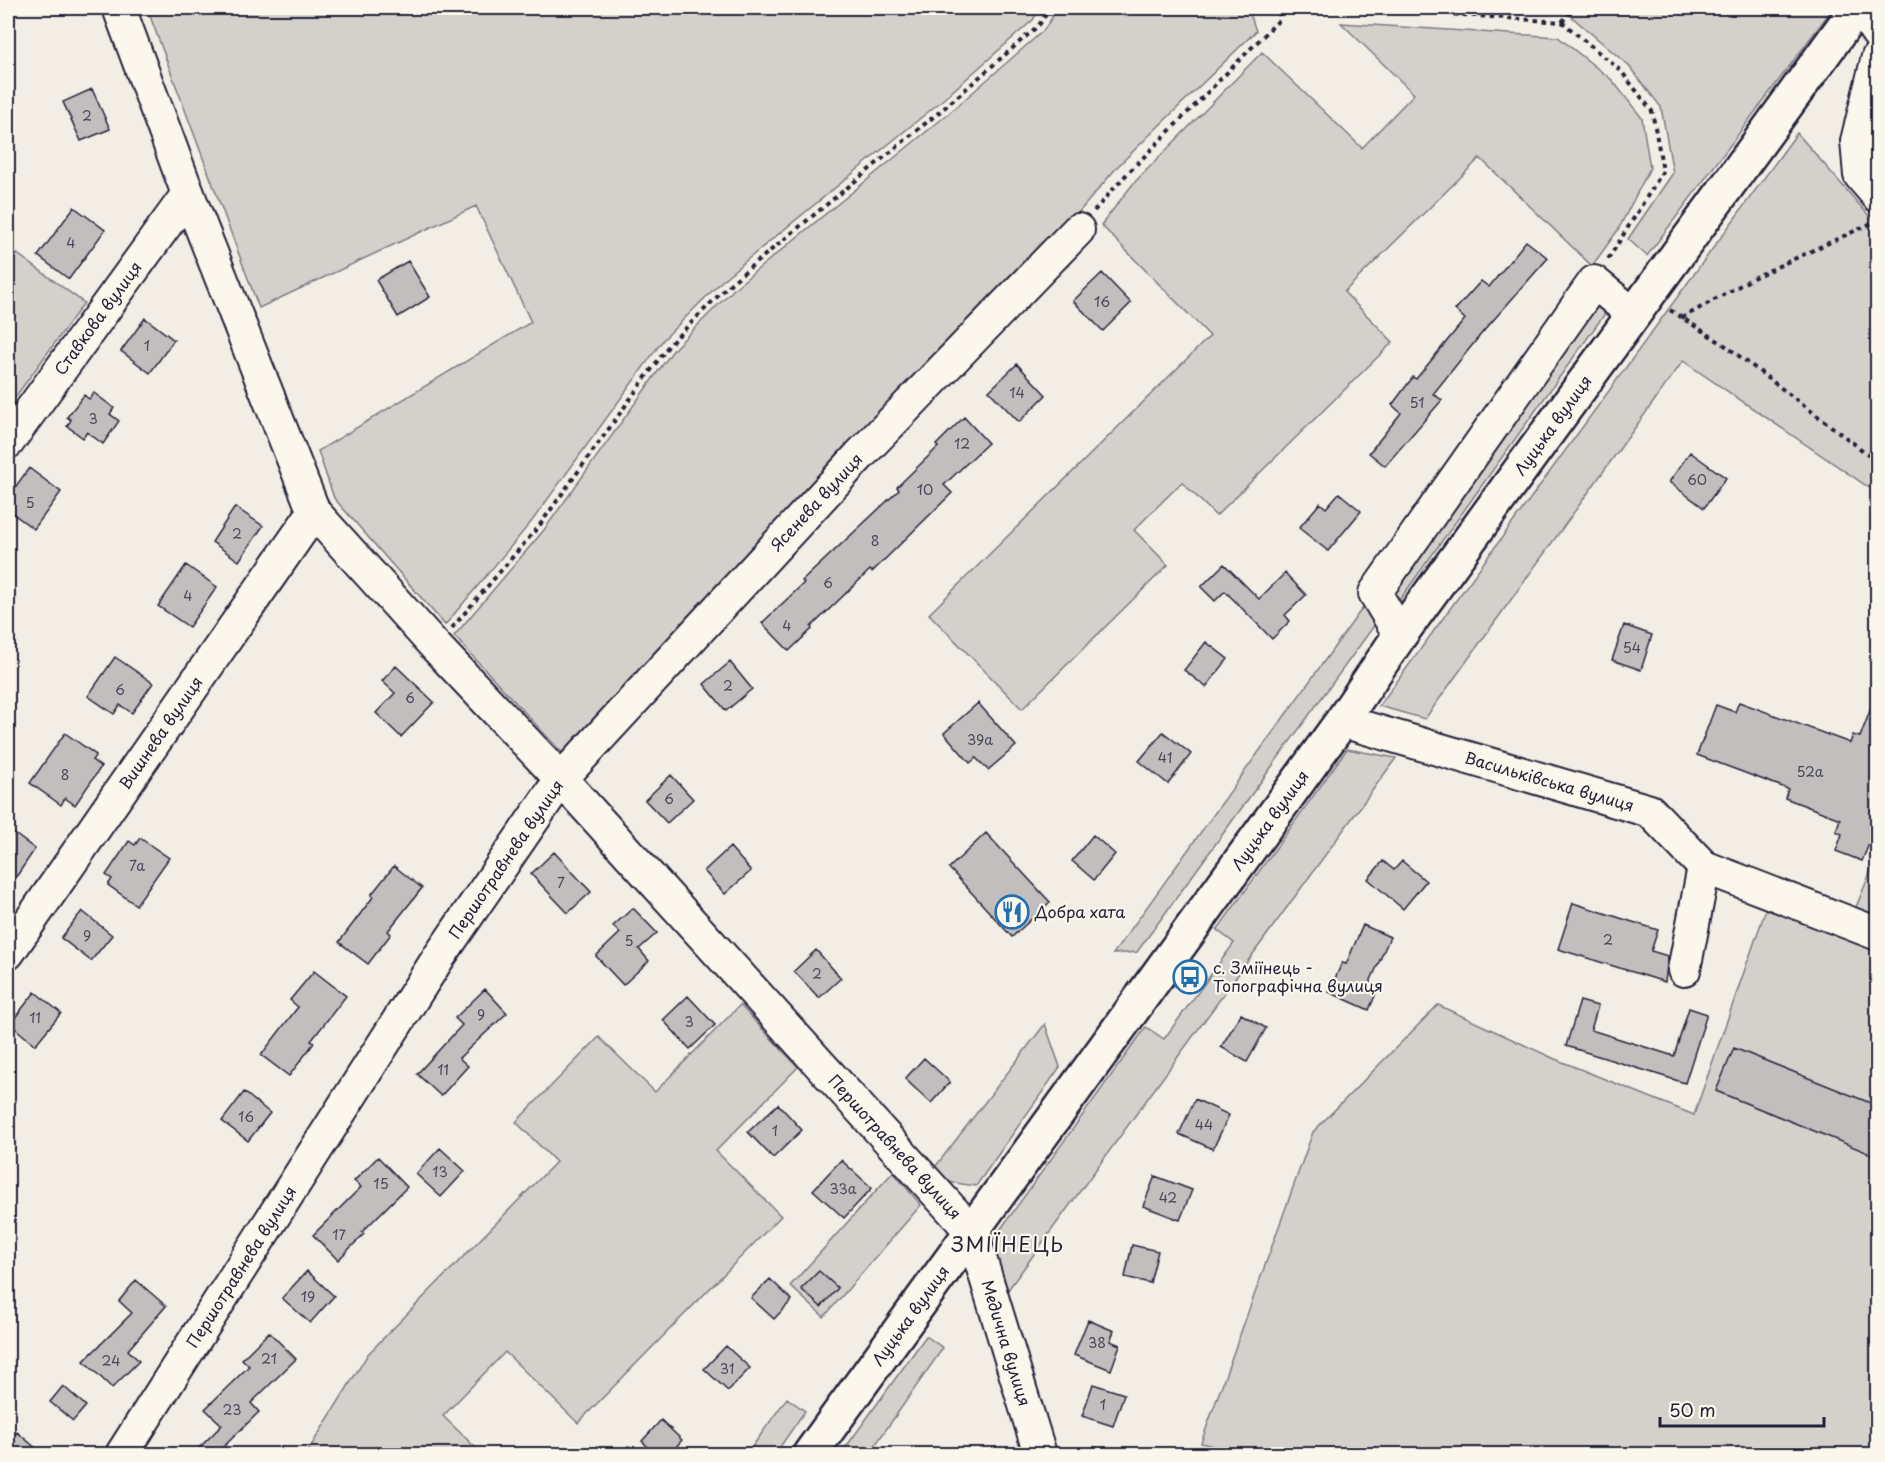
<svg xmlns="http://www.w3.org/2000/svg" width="1885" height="1462" viewBox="0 0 1885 1462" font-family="'Playpen Sans',sans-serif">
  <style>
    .green { fill: #d4d1cc; stroke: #7b7a84; stroke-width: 1.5 }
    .building { fill: #c2bebe; stroke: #22223b; stroke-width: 1.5 }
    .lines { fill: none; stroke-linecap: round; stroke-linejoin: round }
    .minor-casing { stroke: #22223b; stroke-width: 36 }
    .major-casing { stroke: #22223b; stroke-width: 38 }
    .path { stroke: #22223b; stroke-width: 4; stroke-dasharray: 4.5 4.5; stroke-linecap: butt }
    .minor { stroke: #fbf7ec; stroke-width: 32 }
    .major { stroke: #fbf7ec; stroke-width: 33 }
    .labels { text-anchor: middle; stroke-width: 4.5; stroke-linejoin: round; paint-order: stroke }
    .number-label { font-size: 14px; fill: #4a495c }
    .street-label { font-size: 16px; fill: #22223b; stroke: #fbf7ec }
    .poi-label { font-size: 16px; fill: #22223b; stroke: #fbf7ec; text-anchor: start }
    .quarter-label { font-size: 20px; letter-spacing: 1.5px; fill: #22223b; stroke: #fbf7ec }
  </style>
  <rect width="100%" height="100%" fill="#f2eee5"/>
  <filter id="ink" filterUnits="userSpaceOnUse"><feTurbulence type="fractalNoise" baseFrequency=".0167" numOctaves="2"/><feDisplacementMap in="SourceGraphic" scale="12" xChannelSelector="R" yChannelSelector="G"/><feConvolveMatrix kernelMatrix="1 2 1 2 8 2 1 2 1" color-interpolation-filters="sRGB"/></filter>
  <g filter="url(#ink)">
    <path class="green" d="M147,8H1040L1033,20L939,103L726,277L663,340L532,521L445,625L334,498L318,451L531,322L476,206L259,308Z
      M1058,8H1248L1256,31L1118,166L1073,219L566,757L454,636L544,530L674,349L736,287L948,114L1044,30Z
      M1513,8H1833L1647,256L1628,239L1673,173L1661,107L1628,65L1566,12Z
      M1341,23L1558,37L1612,80L1642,118L1650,168L1618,230L1592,266L1480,158L1344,292L1393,342L1216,516L1182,482L1134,530L1168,565L1022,709L929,614L1210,336L1101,225L1133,184L1262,52L1362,148L1414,94Z
      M1797,133L1877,225V493L1683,361L1425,719L1379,706Z
      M8,247L84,303L8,407Z
      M1595,298L1609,308L1399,601L1385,591Z
      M1369,599L1379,619L1137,952L1113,954Z
      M1347,749L1396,758L1005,1294L990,1244L1146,1027L1164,1039L1234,943L1217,930Z
      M1877,856V1454H1243L1201,1443L1313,1132L1438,1005L1555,1059L1694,1115L1766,909L1844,936Z
      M740,1005L798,1067L716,1151L781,1216L578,1423L505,1352L443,1416L482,1454H306L368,1354L556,1162L516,1122L599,1037L655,1092Z
      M1045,1024L1060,1067L976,1186L948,1182L932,1171Z
      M893,1172L921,1205L824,1317L790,1286Z
      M926,1336L943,1348L869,1454H841Z
      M787,1398L805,1411L775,1454H747Z"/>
    <path class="building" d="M92,89L110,129L81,141L63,102Z
      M74,207L105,230L69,279L38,256Z
      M1526,241L1548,258L1482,333L1433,394L1442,400L1385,466L1369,453L1401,413L1392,405L1413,377L1416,379L1465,319L1455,310L1481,281L1489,287Z
      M408,261L430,297L398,317L376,280Z
      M1102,273L1131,303L1103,331L1073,301Z
      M145,318L174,340L150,373L121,351Z
      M1017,364L1046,395L1019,422L989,391Z
      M94,393L114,408L110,414L119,421L103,444L87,432L83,438L67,426L71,420L67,417L84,395L89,399Z
      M964,417L988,443L944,485L952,493L872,572L870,570L811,627L812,629L789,651L762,623L804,583L802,581L899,490L897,487L938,447L936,445Z
      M1690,452L1726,478L1704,508L1669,482Z
      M29,468L61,492L34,529L8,510V497Z
      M1339,493L1361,511L1328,551L1299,528L1320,503L1326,508Z
      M235,507L263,526L239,561L212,542Z
      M1224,564L1259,599L1285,573L1306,595L1285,615L1290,621L1272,639L1225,591L1215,601L1201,587Z
      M186,565L217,587L189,627L158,606Z
      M1624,625L1652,635L1641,670L1612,660Z
      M1206,642L1228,659L1206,687L1184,670Z
      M115,657L153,683L132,713L120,705L114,714L88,696Z
      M730,662L752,689L726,711L704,684Z
      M396,666L434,702L401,737L376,713L395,693L382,681Z
      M1876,695H1878V847L1869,844L1862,861L1836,851L1842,834L1836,831L1840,819L1785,798L1788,789L1697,755L1716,705L1735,712L1739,702L1850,743L1853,735L1860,737Z
      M978,703L1016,746L988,770L976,758L970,763L944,733Z
      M1163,732L1191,754L1168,784L1139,761Z
      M65,733L96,755L92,760L101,767L75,805L65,798L61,805L30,783Z
      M671,775L693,799L667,823L645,800Z
      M8,829L35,849L8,889Z
      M986,833L1050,902L1012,937L949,868Z
      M1093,835L1115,854L1094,880L1072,861Z
      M140,838L169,858L136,905L108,885L112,879L106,875L129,841L135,845Z
      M730,847L751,871L725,894L704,871Z
      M554,852L591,892L568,913L531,874Z
      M1383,861L1394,870L1402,861L1426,881L1403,909L1368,879Z
      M394,866L422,888L388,931L391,934L368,964L339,942L373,897L371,895Z
      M1573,903L1658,930L1651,951L1668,956L1665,982L1558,949Z
      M633,908L657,933L639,949L649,961L623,985L596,956L620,933L613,926Z
      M82,911L112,935L91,961L61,938Z
      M1363,925L1390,937L1368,987L1377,991L1369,1010L1329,992L1342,963L1346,964Z
      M816,950L841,978L819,998L794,971Z
      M314,971L346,996L311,1041L314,1043L289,1076L261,1055L298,1007L290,1000Z
      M485,989L507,1013L459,1058L468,1066L441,1096L417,1074L462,1025L455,1018Z
      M35,992L61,1013L35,1045L10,1024Z
      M688,996L715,1025L690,1049L663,1020Z
      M1580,1001L1598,1006L1591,1030L1674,1056L1689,1008L1707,1014L1685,1083L1566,1046Z
      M1241,1014L1266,1028L1247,1062L1221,1047Z
      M1734,1048L1878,1106V1157L1716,1091Z
      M924,1058L950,1082L931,1103L905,1079Z
      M244,1092L270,1113L248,1141L222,1121Z
      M1195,1099L1229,1115L1213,1149L1179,1134Z
      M778,1104L802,1130L773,1158L748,1132Z
      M440,1148L465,1171L441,1197L416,1174Z
      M378,1157L407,1187L362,1232L364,1234L338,1260L313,1235L361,1187L354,1181Z
      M841,1160L872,1188L844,1218L813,1190Z
      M1155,1176L1192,1190L1180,1220L1143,1206Z
      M1132,1245L1158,1251L1150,1283L1125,1277Z
      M307,1271L334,1296L310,1323L282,1298Z
      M819,1271L838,1288L821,1307L801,1289Z
      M770,1279L792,1300L774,1319L751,1298Z
      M136,1280L166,1306L128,1350L139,1361L112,1388L84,1361L132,1313L119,1301Z
      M1088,1320L1114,1331L1110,1341L1120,1345L1111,1370L1074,1355Z
      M269,1332L296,1359L251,1403L259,1412L215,1455H192L222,1425L205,1409L249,1366L242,1359Z
      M726,1346L750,1368L728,1391L704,1369Z
      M1093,1384L1124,1394L1113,1426L1082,1416Z
      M63,1386L86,1406L73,1421L50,1402Z
      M661,1420L682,1440L669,1455H656L642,1441Z
      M17,1432L44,1455H8V1444Z"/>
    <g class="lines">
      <g class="minor-casing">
        <g id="minor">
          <path id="s1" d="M119,8L188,194L314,512L436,647L561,779L972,1232L1040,1454"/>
          <path d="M1855,10L1867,18L1878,34"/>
          <path d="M1878,57L1857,141L1860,175L1878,196"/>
          <path id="s2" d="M8,442L188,194"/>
          <path d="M1400,635L1375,593L1594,282L1633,314"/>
          <path id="s3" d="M1342,721L1650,811L1704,867L1684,970"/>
          <path d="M1704,867L1878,934"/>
          <path id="s4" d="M8,953L314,512"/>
          <path id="s5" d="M122,1454L437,960L561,779L859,456L1078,230"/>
        </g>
      </g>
      <g class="major-casing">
        <g id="major">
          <path id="s6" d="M810,1454L1342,721L1400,635L1857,8"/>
        </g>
      </g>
      <path class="path" d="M1364,8L1562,22L1621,71L1652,111L1663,171L1607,261
        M1562,22L1573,8
        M1094,211L1125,176L1279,20V8
        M1670,310L1726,346L1878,462
        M1682,318L1755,277L1874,222
        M452,628L539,526L669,345L731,283L943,109L1039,25L1050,8"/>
      <use href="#minor" class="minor"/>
      <use href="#major" class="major"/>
    </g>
  </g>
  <defs>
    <g id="restaurant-ring" transform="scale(1.725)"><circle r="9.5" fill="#fbf7ec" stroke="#1f6fb2" stroke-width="1.5"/><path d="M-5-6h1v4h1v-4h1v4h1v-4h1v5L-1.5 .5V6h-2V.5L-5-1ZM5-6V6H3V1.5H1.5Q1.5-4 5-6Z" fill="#1f6fb2"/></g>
    <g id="bus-ring" transform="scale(1.725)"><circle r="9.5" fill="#fbf7ec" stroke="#1f6fb2" stroke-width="1.5"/><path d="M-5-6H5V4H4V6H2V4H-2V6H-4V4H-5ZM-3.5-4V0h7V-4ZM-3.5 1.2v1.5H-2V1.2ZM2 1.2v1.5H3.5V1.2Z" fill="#1f6fb2"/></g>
  </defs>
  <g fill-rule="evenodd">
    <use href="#restaurant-ring" x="1012" y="912"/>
    <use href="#bus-ring" x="1190" y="977"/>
  </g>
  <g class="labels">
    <g class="number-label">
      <text x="87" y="121">2</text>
      <text x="71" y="248">4</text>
      <text x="1102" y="307">16</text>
      <text x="147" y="351">1</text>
      <text x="1017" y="398">14</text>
      <text x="1417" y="408">51</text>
      <text x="93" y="424">3</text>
      <text x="962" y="449">12</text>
      <text x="1697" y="485">60</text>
      <text x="925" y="495">10</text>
      <text x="30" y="508">5</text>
      <text x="237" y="539">2</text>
      <text x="875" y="546">8</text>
      <text x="828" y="588">6</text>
      <text x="188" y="601">4</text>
      <text x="787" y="631">4</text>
      <text x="1632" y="653">54</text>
      <text x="728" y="691">2</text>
      <text x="120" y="695">6</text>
      <text x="410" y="703">6</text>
      <text x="980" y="745">39а</text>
      <text x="1165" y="763">41</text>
      <text x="1810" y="777">52а</text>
      <text x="65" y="780">8</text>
      <text x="669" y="804">6</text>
      <text x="137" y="871">7а</text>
      <text x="561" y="888">7</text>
      <text x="87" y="941">9</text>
      <text x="1608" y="945">2</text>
      <text x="629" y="946">5</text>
      <text x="817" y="979">2</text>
      <text x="481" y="1020">9</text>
      <text x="35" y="1023">11</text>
      <text x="689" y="1027">3</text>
      <text x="443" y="1075">11</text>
      <text x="246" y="1122">16</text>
      <text x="1204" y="1130">44</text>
      <text x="775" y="1136">1</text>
      <text x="440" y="1177">13</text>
      <text x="381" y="1189">15</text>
      <text x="843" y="1194">33а</text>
      <text x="1168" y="1203">42</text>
      <text x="339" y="1240">17</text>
      <text x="308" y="1302">19</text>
      <text x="1097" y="1348">38</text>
      <text x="269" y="1364">21</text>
      <text x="111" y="1366">24</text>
      <text x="727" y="1374">31</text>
      <text x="1103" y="1410">1</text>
      <text x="232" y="1415">23</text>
    </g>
    <g class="street-label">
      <text dy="6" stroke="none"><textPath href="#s2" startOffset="153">Ставкова вулиця</textPath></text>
      <text dy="6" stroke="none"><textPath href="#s6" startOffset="1269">Луцька вулиця</textPath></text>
      <text dy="6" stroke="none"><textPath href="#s5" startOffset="1182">Ясенева вулиця</textPath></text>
      <text dy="6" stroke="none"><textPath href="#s4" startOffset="268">Вишнева вулиця</textPath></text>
      <text dy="6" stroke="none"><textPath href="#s3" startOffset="216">Васильківська вулиця</textPath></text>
      <text dy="6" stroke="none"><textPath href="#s6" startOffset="783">Луцька вулиця</textPath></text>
      <text dy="6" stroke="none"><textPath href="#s5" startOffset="708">Першотравнева вулиця</textPath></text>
      <text dy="6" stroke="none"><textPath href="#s1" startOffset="1401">Першотравнева вулиця</textPath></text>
      <text dy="6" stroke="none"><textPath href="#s5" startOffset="222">Першотравнева вулиця</textPath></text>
      <text dy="6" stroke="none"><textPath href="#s6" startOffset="171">Луцька вулиця</textPath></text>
      <text dy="6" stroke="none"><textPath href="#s1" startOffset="1632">Медична вулиця</textPath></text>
    </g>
    <g class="poi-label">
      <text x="1035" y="918">Добра хата</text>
      <text x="1213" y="974">с. Зміїнець -<tspan x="1213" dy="18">Топографічна вулиця</tspan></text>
    </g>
    <g class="quarter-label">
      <text x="1008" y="1252">ЗМІЇНЕЦЬ</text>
    </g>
  </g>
  <rect width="1885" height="1462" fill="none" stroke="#fbf7ec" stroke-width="30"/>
  <rect x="15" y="15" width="1855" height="1432" fill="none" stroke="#22223b" stroke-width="2" filter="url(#ink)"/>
  <path d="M1660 1417v9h164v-9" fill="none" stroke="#22223b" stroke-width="3"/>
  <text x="1669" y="1417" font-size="18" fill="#22223b" stroke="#fbf7ec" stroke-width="4.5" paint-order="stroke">50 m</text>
</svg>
